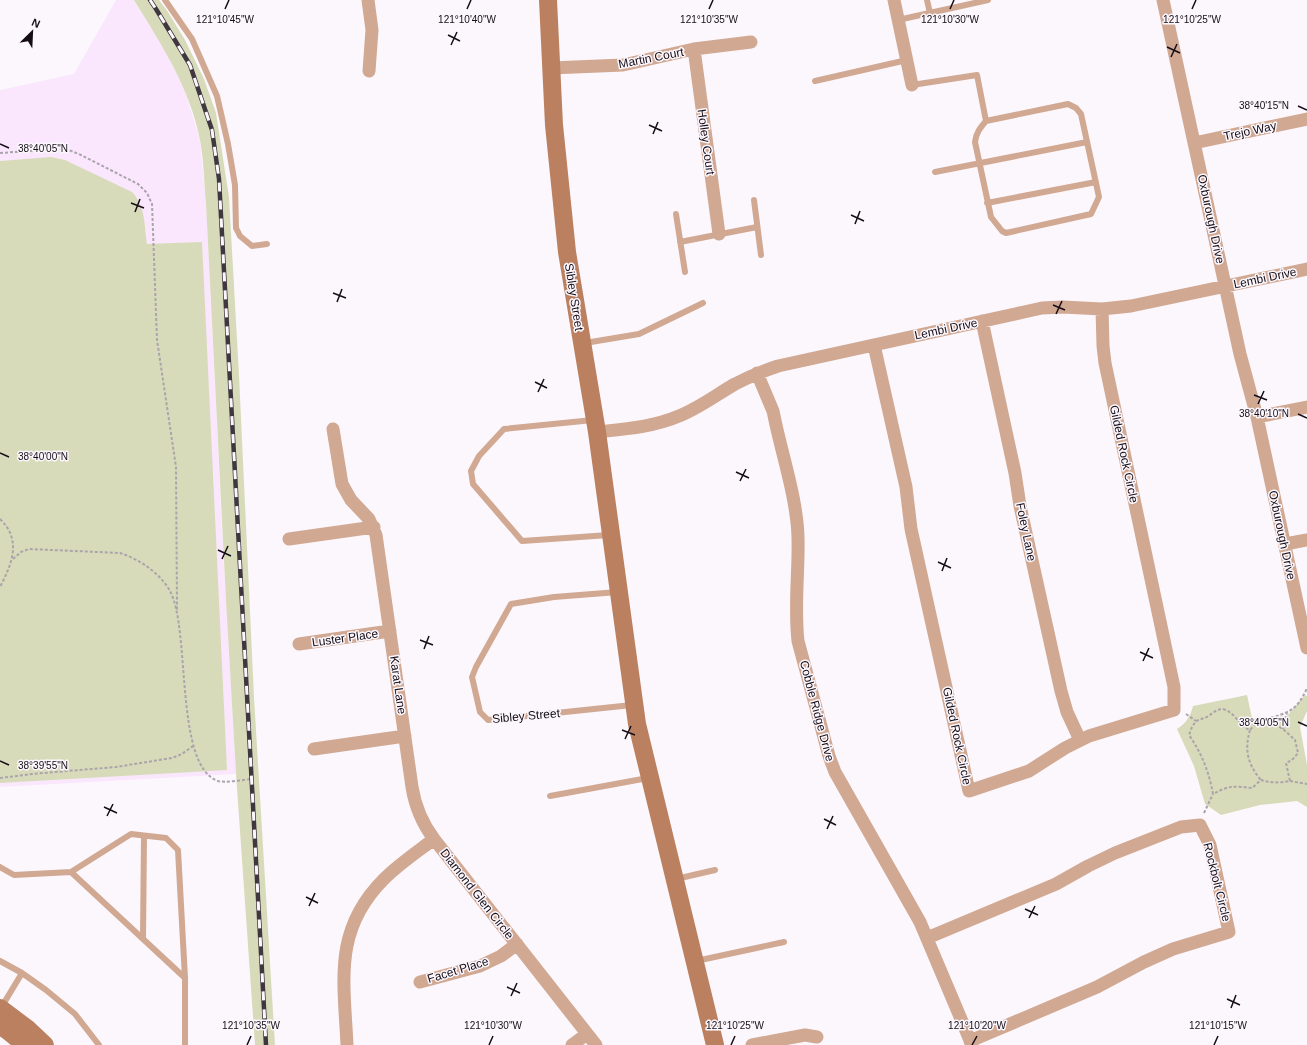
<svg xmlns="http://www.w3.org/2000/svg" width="1307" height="1045" viewBox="0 0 1307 1045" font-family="Helvetica,sans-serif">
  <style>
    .built { fill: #fae7fd }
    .green { fill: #d8dbba }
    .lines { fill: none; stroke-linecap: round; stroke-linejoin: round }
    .path { stroke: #aaa4ab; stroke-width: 2; stroke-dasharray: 3 2; stroke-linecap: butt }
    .lane { stroke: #d1a892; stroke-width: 6 }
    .street { stroke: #d1a892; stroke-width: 13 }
    .secondary { stroke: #bb805f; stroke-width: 18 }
    .rail-casing { stroke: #3f3640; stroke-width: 4.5 }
    .rail { stroke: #fcf7fd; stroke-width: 3; stroke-dasharray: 9; stroke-linecap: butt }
    .ticks { fill: none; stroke: #160d17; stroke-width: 1.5 }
    .labels { text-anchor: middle; stroke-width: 3; stroke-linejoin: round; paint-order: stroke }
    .street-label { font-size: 12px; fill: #160d17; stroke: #fcf7fd }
    .ticks-label { font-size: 10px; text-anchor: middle; fill: #160d17; stroke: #fcf7fd; stroke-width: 3; stroke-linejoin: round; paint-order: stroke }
  </style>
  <rect width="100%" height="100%" fill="#fcf7fd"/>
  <path class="built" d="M116,0H134L164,49L185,91L200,140L206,204L223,550L236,774L0,787V90L74,74Z"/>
  <path class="green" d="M134,0H159L168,12L185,40L204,79L216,113L229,197L239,375L254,697L275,1045H255L236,774L226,601L206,204C204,183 204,161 200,140C190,88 161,44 134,0Z
    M51,157L65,160L132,192C146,207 144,225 147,244L202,242L227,770L0,783V161Z
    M1247,695L1252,718L1287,716L1305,695L1307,696V711L1300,727L1307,765V807L1297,801L1260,805L1221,815L1205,804L1194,766L1177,729C1186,723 1190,717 1193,706Z"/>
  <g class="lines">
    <path class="path" d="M0,153L59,149L69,150L81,155L138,184L147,193L152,204L157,340L176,467L177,610
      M0,519C22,540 12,564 0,587
      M13,559L21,552L29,549L120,553C139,559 160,573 170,591C191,630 174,766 218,781C225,783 242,780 251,779
      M1223,709C1236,713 1238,725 1250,730L1256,723L1266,719L1283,729L1295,740L1298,753L1292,760L1286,763L1290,781C1280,783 1271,783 1261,780L1252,788C1233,786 1230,785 1213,794C1209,772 1202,754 1189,735L1192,727L1196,721L1207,717L1217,710Z
      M1186,714L1196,721
      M1266,719C1288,713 1297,711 1307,688
      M1283,729L1287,713
      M1250,730C1244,750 1248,765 1261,780
      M0,778L32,774L116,767L153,761L172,758L182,754L193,746
      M1290,781L1307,784
      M1204,813L1213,794"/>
    <path class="lane" d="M165,0L192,39L217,96L228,144L235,185L236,228L240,236L252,246L267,244
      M927,0L930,13
      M898,20L988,0
      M815,81L907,60
      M912,85L977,75L986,121
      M1068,104L1076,108L1081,114L1099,197L1091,214L1006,233L1002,231L991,217L975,142C976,133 980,128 986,121Z
      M935,172L1087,142
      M754,200L761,255
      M987,203L1096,182
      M676,214L685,272
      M680,242L757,227
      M585,343L639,334L703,303
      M593,420L504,429L479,456L471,471L473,484L522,541L609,535
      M618,592L554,597L511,604L476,667L472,677L480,712L488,720L632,705
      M550,796L648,778
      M0,867L14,875L71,872L131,834L166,838L178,850L185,978L71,872
      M676,879L715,870
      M143,939L144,836
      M0,961L22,973
      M696,961L784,942
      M1,1008L22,973L46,990L75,1014L99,1045
      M185,1045V978"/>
    <path class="street" d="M368,0L372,30L369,71
      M894,0L912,85
      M1163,0L1240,354L1257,417L1307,648
      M694,49L719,234
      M551,68L623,65L694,49L751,42
      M1194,143L1307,119
      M982,321L1015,473L1020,506L1061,691L1067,712L1080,740
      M874,345L906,487L911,529L969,791L1029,771L1065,748L1089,736L1174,710V687L1105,363L1103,346L1102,309
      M757,373L773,411L776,425C784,461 797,501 798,537C799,571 794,606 798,641L829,756L835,772L920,922L972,1045
      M1257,417L1307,407
      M333,429L342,484L351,500L369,519L376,535L412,787C415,806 422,823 434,839L596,1045
      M597,432C625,429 653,427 679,416C699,408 716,395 735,384C749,377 763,371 778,366L1024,312L1042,308L1063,307L1102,309L1131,306L1307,269
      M289,539L374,527
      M1285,544L1307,540
      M299,644L390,631
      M314,749L405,736
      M927,938L1056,884L1088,866L1115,853L1181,827L1200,825L1210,845L1229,932L1173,949L1144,962L1097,987L970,1041
      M420,982L480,966L501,956L517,944
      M347,1045C344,980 333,930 384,879C399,864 417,852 434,839
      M572,1045L587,1034
      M752,1045L805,1035L817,1037"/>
    <path class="secondary" d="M548,0L554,125L567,252L597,432L637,724L715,1045
      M0,1008L28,1029L45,1045
      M0,1026L8,1031L25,1045"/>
    <g class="rail-casing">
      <path id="rail" d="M150,0L156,9L190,65L212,130L219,179L266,1045"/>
    </g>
    <use href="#rail" class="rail"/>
  </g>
  <path class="ticks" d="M225,9L229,0M467,9L471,0M709,9L713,0M950,9L954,0M1192,9L1196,0M448,35L460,41M451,45L457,32M1167,47L1180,53M1171,57L1177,44M1298,106L1307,110M649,125L662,131M653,134L658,122M0,144L9,148M131,203L144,208M135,212L140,199M851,215L864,221M855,224L860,211M333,293L346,298M337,302L342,289M1053,305L1065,310M1056,314L1062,301M535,382L547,388M538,392L544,379M1254,395L1267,400M1258,404L1264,391M1298,414L1307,418M0,453L9,457M736,472L749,478M740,481L746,469M218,550L231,556M222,559L228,546M938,562L951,568M942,571L947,558M420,640L433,645M424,649L429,636M1140,652L1153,658M1143,661L1149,648M1298,722L1307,726M622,730L635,735M625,739L631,726M0,761L9,765M104,807L117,813M107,816L113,804M824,819L836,825M827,829L833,816M306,897L318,903M309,906L315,893M1025,909L1038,915M1029,918L1035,906M507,987L520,993M511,996L517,983M1227,999L1240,1005M1231,1008L1236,995M247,1045L251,1036M489,1045L493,1036M731,1045L735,1036M972,1045L977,1036M1214,1045L1218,1036"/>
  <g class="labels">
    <g class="street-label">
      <text transform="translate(651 58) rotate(-11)" y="4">Martin Court</text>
      <text transform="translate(1250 131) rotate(-12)" y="4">Trejo Way</text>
      <text transform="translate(706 142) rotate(82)" y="4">Holley Court</text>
      <text transform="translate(1211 219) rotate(78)" y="4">Oxburough Drive</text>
      <text transform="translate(1265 278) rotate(-12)" y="4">Lembi Drive</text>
      <text transform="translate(574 297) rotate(81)" y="4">Sibley Street</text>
      <text transform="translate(946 329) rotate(-12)" y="4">Lembi Drive</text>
      <text transform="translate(1124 454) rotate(78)" y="4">Gilded Rock Circle</text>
      <text transform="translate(1026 532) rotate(78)" y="4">Foley Lane</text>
      <text transform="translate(1282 535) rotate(78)" y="4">Oxburough Drive</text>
      <text transform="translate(345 638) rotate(-8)" y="4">Luster Place</text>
      <text transform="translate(398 685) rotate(82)" y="4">Karat Lane</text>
      <text transform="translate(817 711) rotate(75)" y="4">Cobble Ridge Drive</text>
      <text transform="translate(526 716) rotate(-5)" y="4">Sibley Street</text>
      <text transform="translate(957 736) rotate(78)" y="4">Gilded Rock Circle</text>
      <text transform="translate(1217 882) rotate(76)" y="4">Rockbolt Circle</text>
      <text transform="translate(477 894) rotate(52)" y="4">Diamond Glen Circle</text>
      <text transform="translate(458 970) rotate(-17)" y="4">Facet Place</text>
    </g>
  </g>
  <g class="ticks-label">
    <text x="225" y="23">121°10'45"W</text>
    <text x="467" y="23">121°10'40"W</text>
    <text x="709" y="23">121°10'35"W</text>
    <text x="950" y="23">121°10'30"W</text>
    <text x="1192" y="23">121°10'25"W</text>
    <text x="1264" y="109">38°40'15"N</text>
    <text x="43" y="152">38°40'05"N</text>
    <text x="1264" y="417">38°40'10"N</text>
    <text x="43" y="460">38°40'00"N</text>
    <text x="1264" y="726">38°40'05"N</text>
    <text x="43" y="769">38°39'55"N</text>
    <text x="251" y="1029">121°10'35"W</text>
    <text x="493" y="1029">121°10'30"W</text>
    <text x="735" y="1029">121°10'25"W</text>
    <text x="977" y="1029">121°10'20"W</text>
    <text x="1218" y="1029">121°10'15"W</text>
  </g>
  <g transform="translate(32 32) rotate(24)" stroke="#fcf7fd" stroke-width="3" paint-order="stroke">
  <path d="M0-3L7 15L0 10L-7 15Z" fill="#160d17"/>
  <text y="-6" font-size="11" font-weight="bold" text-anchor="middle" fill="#160d17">N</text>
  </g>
</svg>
